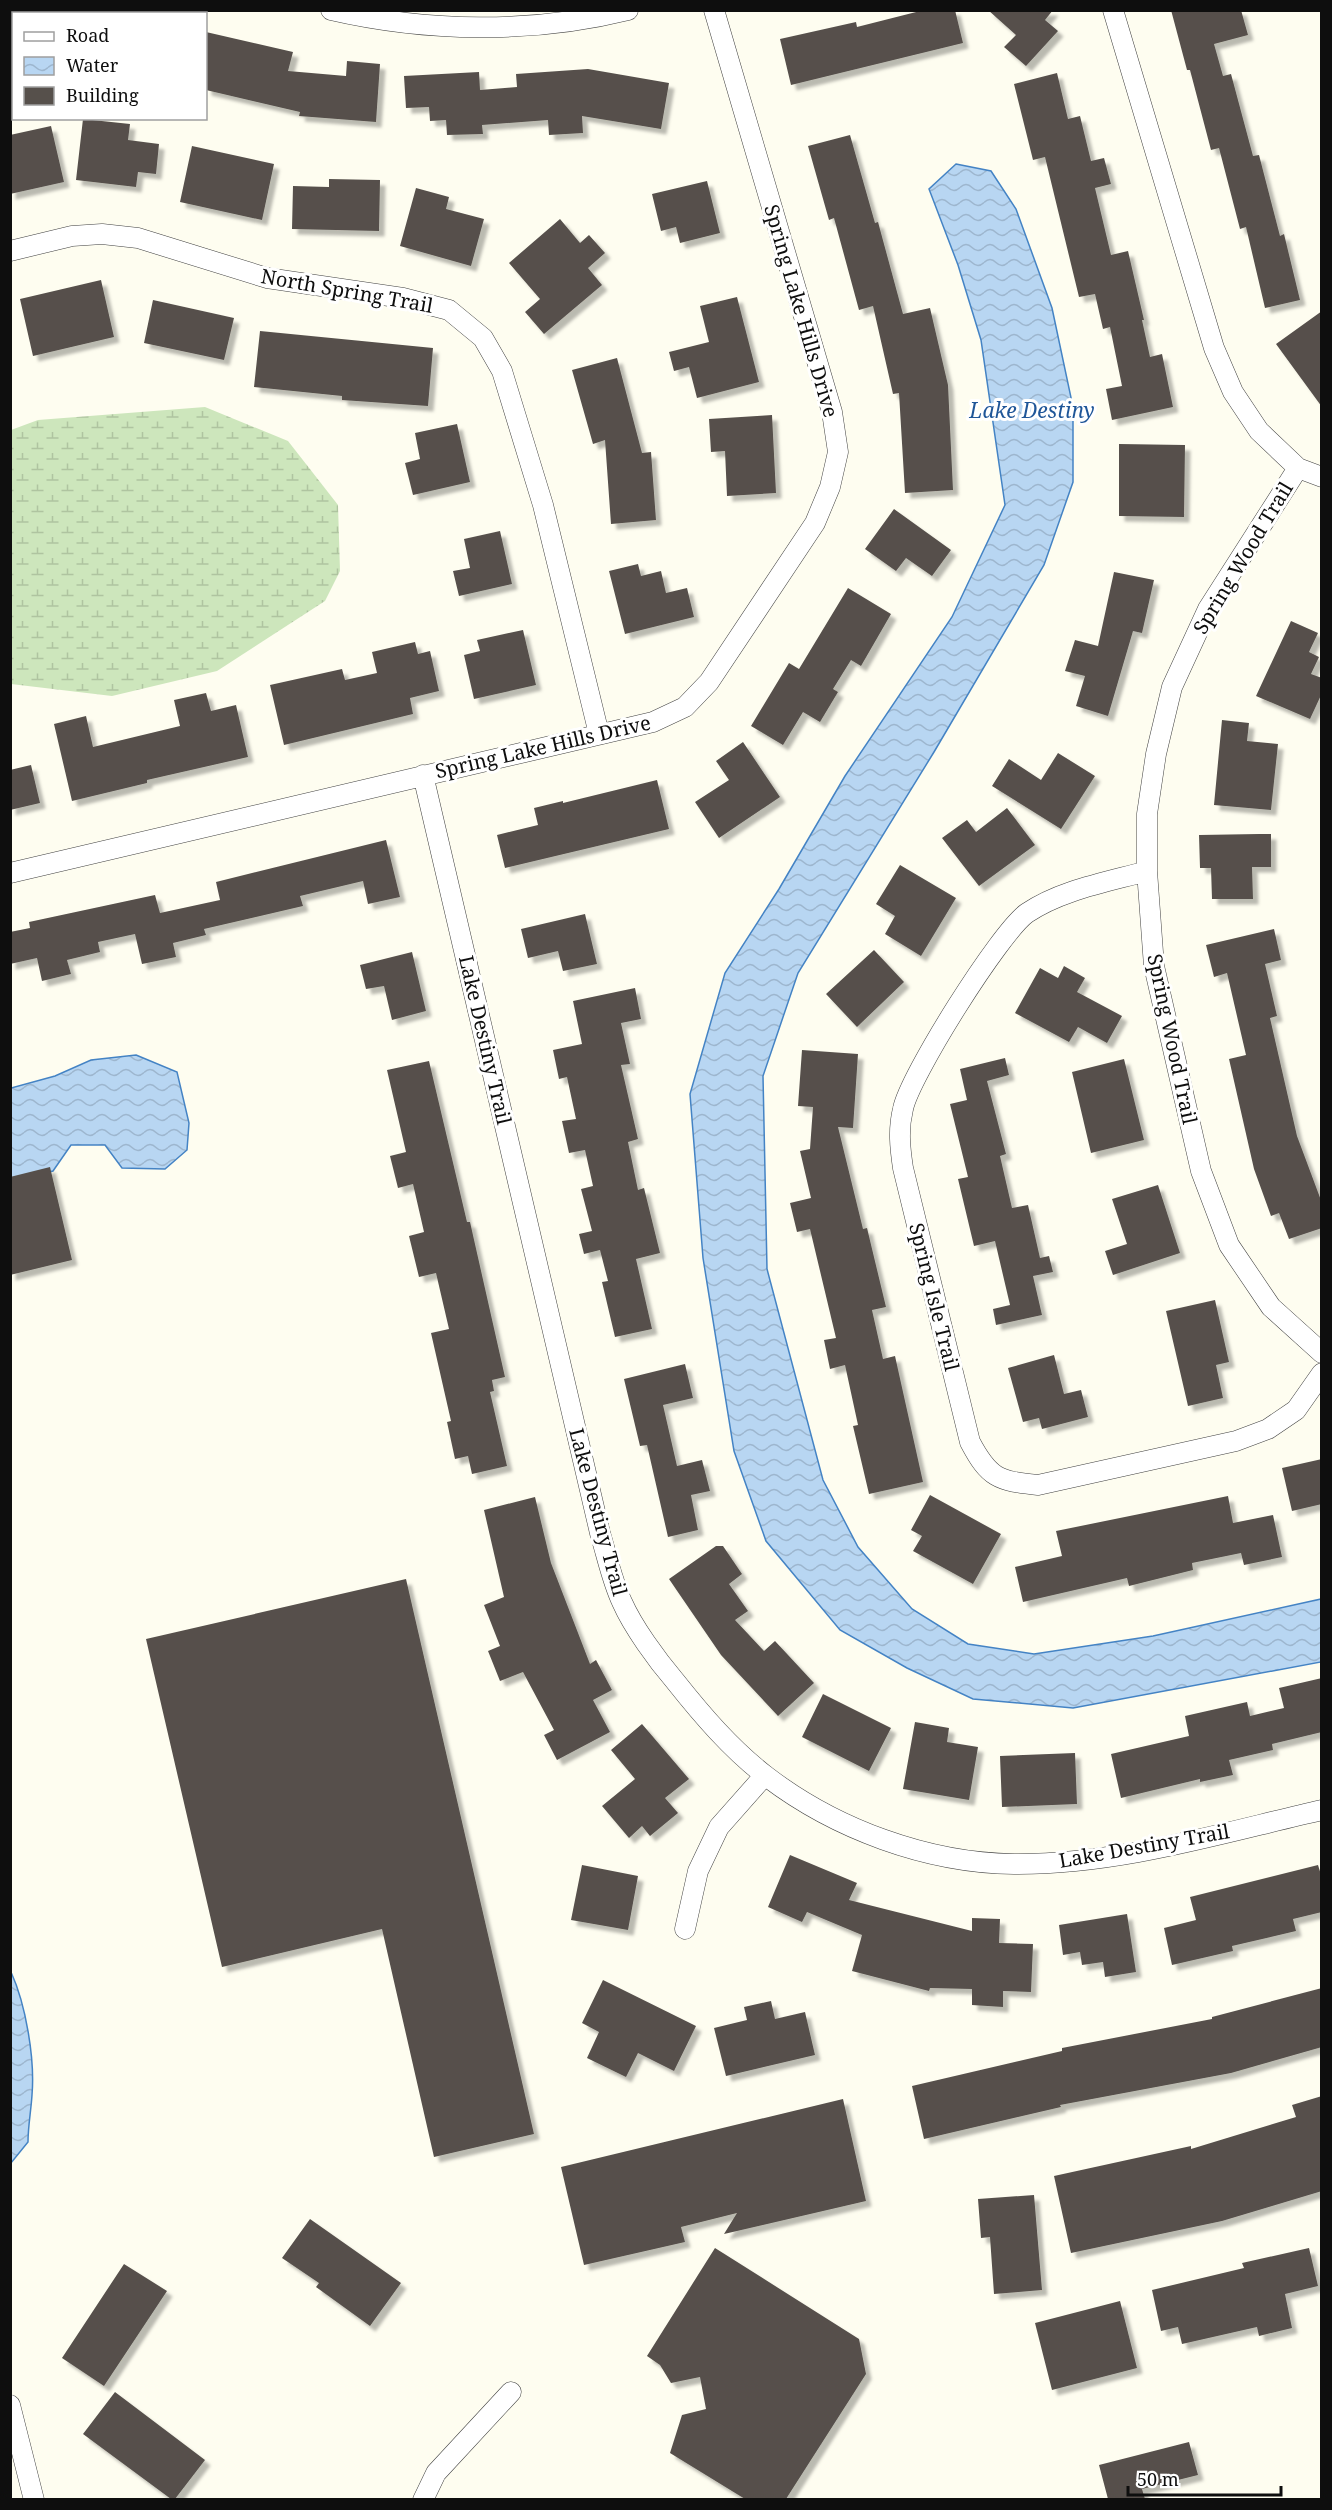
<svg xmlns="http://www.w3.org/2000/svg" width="1332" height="2510" viewBox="0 0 1332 2510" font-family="'Noto Serif',serif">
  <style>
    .wetland { fill: url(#wetland-marsh) }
    .water { fill: url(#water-waves); stroke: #4483c4; stroke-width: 1.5 }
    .building { fill: #56504b; filter: url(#shadow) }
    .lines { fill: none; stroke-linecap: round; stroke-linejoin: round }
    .minor-casing { stroke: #414141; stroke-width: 21 }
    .minor { stroke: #fff; stroke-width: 20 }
    .labels { text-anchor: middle; stroke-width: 6; stroke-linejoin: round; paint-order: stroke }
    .street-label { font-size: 20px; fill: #0e0e0e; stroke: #fff }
    .water-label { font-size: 21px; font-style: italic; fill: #1f5698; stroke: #fff }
  </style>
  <defs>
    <pattern id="wetland-marsh" width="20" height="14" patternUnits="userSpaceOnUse" patternTransform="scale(1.5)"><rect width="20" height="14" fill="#cde6bc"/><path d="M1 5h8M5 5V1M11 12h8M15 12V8" fill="none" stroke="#afc4a0"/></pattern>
    <pattern id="water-waves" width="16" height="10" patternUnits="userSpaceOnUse" patternTransform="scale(1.5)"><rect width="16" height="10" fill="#b8d6f2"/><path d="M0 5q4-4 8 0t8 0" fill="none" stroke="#9db6ce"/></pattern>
    <filter id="shadow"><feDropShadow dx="5.5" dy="5.5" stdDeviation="1.5" flood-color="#0004"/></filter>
  </defs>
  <rect width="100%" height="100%" fill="#fefdf0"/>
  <path class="wetland" d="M205,407L288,441L338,505L340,571L325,601L217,671L112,696L11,684V430L38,420Z"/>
  <path class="water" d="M956,164L991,171L1016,209L1052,308L1073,407V482L1044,565L934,752L798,973L763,1076L767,1269L823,1480L858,1547L912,1609L968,1644L1034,1654L1153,1636L1321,1599V1662L1073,1708L973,1699L907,1668L840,1630L766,1541L734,1451L703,1258L690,1094L725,973L779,889L845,776L952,617L1005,505L981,340L958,265L929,189Z
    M136,1055L177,1072L189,1123L187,1150L165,1169L122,1168L105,1145H71L53,1171L11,1181V1088L55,1076L91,1060Z
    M11,1972C26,2005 35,2059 32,2095C31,2111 28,2126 28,2142L11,2163Z"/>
  <path class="building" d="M924,10H955L963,43L791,85L780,39L856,22L857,27Z
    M988,10H1053L1045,20L1058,31L1026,66L1004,47L1016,35Z
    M1171,10H1241L1248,35L1214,44L1223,76L1231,74L1253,156L1259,155L1280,236L1284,234L1300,300L1265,308L1246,227L1240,229L1219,148L1211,150L1190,70H1187Z
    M206,32L293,52L288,71L346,76L347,61L380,64L376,122L299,116L300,112L206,90Z
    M588,69L669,83L661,129L582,116L583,133L549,135L548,120L482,125L483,134L447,135L446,120L430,121L429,107L406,108L404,76L479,72L480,90L517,87L516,74Z
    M1057,73L1068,119L1080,116L1091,161L1104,158L1111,184L1095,188L1111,255L1128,251L1144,320H1142L1150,357L1162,354L1173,407L1112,420L1106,389L1122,386L1110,327L1103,329L1095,294L1079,297L1045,157L1033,160L1014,84Z
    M83,119L130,124L128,140L159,144L156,174L138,172L136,187L76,180Z
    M51,126L64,182L10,194V135Z
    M850,135L875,223L878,222L903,314L930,308L948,385L953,490L905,493L899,393L893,394L873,306L859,310L834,218L829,220L808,146Z
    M192,146L274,164L262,220L180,202Z
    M329,179L380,180L379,231L292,229L293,186L329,187Z
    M707,181L720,233L680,243L676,227L661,231L652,194Z
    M416,188L449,197L446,209L484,219L471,266L400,246Z
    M560,219L580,243L589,235L605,253L588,268L602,285L544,334L525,312L540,299L509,263Z
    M101,280L114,337L33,356L20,299Z
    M737,297L759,382L697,398L689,367L674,371L669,352L709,342L700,306Z
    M153,300L234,318L224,360L144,343Z
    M1322,311V407L1276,344Z
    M260,331L433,348L428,406L342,400V396L254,387Z
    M617,358L642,453L651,452L656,520L611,524L605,440L593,444L572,370Z
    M772,415L776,493L727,496L725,451L711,452L709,419Z
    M457,424L470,482L413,495L405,463L420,459L415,433Z
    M1119,444L1185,445L1184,517L1119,516Z
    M894,509L951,550L932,576L906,558L896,571L865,549Z
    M500,531L512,584L459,596L453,571L470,568L464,539Z
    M638,564L641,576L661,571L666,593L687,588L694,617L625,634L609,571Z
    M1114,572L1154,580L1142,633L1133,631L1108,716L1076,706L1085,676L1065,671L1075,640L1098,646Z
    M848,588L891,614L861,666L851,660L833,689L838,692L820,722L803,712L783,745L751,726L789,663L799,669Z
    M1291,621L1318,633L1309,652L1319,657L1311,674L1322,678V693L1310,719L1256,696Z
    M523,630L536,685L474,699L464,655L480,651L477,640Z
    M415,642L418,654L430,651L439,691L410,698L413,714L284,745L270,685L342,669L345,680L377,673L372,652Z
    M206,693L211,711L236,705L248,757L147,780V783L72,801L54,724L86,716L93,747L180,726L174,700Z
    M1222,720L1249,723L1247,741L1278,744L1271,810L1214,805Z
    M743,742L780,797L719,838L695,802L729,780L716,761Z
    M1058,753L1095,776L1061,829L992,786L1009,759L1041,780Z
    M31,765L40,803L10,810V770Z
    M657,780L669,829L505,868L497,835L538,825L534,808L563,801V803Z
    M1007,808L1035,845L979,886L942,838L967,820L976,832Z
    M1259,834H1271V867H1252L1253,899H1212L1211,868H1200L1199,835Z
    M386,840L400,897L368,904L363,881L300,896L303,906L204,929L206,935L173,943L176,957L142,964L135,934L98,942L100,952L67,960L71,974L42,981L37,958L10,964V932L30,928L29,922L155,895L160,913L220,900L216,882Z
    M900,865L956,898L921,956L885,934L895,916L876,904Z
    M585,914L597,964L563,971L558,951L528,958L521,929Z
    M1274,929L1281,960L1265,964L1277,1016L1270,1018L1297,1136L1322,1203V1228L1289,1239L1279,1213L1271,1216L1254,1169L1229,1059L1246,1055L1227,973L1214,977L1206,945Z
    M874,950L904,982L857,1027L826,994Z
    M412,952L426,1011L392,1020L384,986L366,989L360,965Z
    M1064,966L1085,978L1077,992L1122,1016L1107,1043L1078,1027L1069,1042L1015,1013L1040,968L1058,978Z
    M635,988L641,1019L621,1023L630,1064L621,1065L638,1139L628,1142L638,1190L644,1188L660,1253L636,1259L652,1329L615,1337L602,1282L608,1281L600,1250L584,1254L579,1234L592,1231L581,1189L593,1186L585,1150L569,1153L562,1121L576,1119L567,1077L559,1079L553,1050L582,1044L573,1001Z
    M802,1050L858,1054L853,1128L838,1127L863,1229L867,1228L886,1307L872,1310L883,1359L895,1356L923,1482L869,1494L853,1426L858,1425L845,1365L830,1369L824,1340L836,1338L810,1229L797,1232L790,1203L811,1198L800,1151L810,1149L813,1107L798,1106Z
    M1005,1058L1009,1075L987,1081L1006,1154L1000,1156L1012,1208L1028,1205L1040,1258L1049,1256L1053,1272L1033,1276L1042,1315L996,1325L993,1309L1010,1305L995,1241L974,1246L958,1179L968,1177L950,1104L967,1100L960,1069Z
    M1124,1059L1144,1140L1091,1153L1072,1072Z
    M429,1061L467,1222H470L505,1377L492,1380L494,1391L490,1392L507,1466L472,1474L468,1456L455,1459L447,1422L451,1421L431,1333L449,1329L436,1273L419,1277L409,1236L424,1232L413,1184L398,1188L390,1156L406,1152L387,1070Z
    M50,1167L72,1260L10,1275V1177Z
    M1158,1185L1180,1253L1113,1275L1105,1251L1127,1244L1112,1199Z
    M1215,1300L1229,1362L1216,1365L1223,1398L1188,1406L1166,1311Z
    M1054,1355L1064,1394L1081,1390L1088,1417L1042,1429L1039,1418L1023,1422L1008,1368Z
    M685,1364L693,1398L663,1405L677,1466L702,1460L710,1491L691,1495L698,1530L668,1537L647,1445L640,1446L624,1379Z
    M1322,1459V1504L1292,1511L1282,1468Z
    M930,1495L1001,1534L973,1584L913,1551L922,1536L911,1530Z
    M1228,1496L1233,1523L1273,1515L1282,1557L1244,1565L1241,1553L1192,1563L1193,1570L1129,1586L1127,1578L1023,1602L1015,1567L1062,1556L1056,1531Z
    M535,1497L551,1563L590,1664L596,1660L612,1690L593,1700L610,1732L557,1760L544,1735L554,1730L523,1672L500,1681L488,1651L500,1646L484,1605L504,1597L484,1510Z
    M716,1546H723L742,1574L729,1584L748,1611L735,1620L764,1651L775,1641L814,1683L778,1716L721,1655L669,1579Z
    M406,1579L534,2134L434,2157L382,1929L222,1967L146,1639Z
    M1322,1678V1732L1272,1744L1273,1750L1229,1760L1233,1775L1200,1782V1779L1121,1798L1111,1754L1189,1736L1185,1716L1247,1702L1250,1716L1284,1708L1279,1688Z
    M823,1694L891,1728L869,1771L802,1737Z
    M915,1722L949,1728L947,1742L978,1747L969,1800L903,1789Z
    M642,1724L689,1779L665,1798L678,1813L650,1836L642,1826L629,1838L602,1806L635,1779L611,1750Z
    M1075,1753L1077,1804L1002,1807L1000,1756Z
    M790,1855L857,1883L849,1900L972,1931V1918L1000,1919L999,1943L1033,1944L1031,1992L1003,1991V2007L972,2005V1989L930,1988L929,1991L852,1971L862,1935L807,1912L802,1922L768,1907Z
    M582,1865L638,1876L628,1930L571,1920Z
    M1318,1865L1322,1878V1912L1293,1919L1296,1931L1232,1946L1233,1951L1172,1965L1164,1928L1196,1920L1190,1897Z
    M1127,1914L1136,1972L1105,1977L1103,1962L1082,1965L1080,1952L1063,1955L1059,1925Z
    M603,1980L696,2026L674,2071L638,2053L626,2077L587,2058L599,2032L582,2023Z
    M1322,1988V2047L1231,2073L1060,2105L1061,2107L924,2139L912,2086L1062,2051V2048L1212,2019V2017Z
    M771,2001L775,2019L805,2012L815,2055L726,2076L714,2028L747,2020L744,2007Z
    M1322,2096V2191L1222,2221L1071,2253L1054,2176L1191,2146V2149L1296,2117L1292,2105Z
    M843,2099L866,2201L724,2234L737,2213L681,2227L685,2242L584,2265L561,2167Z
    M1034,2195L1042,2290L994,2294L990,2237L981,2238L978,2199Z
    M310,2219L401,2283L370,2326L316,2287L319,2283L282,2258Z
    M715,2248L859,2339L866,2374L786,2499H745L670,2453L682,2415L706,2409L700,2377L671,2383L660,2365L647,2356Z
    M1309,2248L1318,2286L1285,2294L1292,2328L1259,2336L1257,2327L1182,2344L1178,2327L1161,2331L1152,2290L1244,2268L1242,2263Z
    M124,2264L167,2291L104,2386L62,2358Z
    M1120,2301L1137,2368L1052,2390L1035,2323Z
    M115,2392L205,2460L175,2499H171L83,2434Z
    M1189,2442L1198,2475L1142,2489L1145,2499H1108L1099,2465Z"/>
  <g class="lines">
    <g class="minor-casing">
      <path id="minor" d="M331,10C426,32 532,34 628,10
        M1113,10L1214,348L1233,392L1259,431L1298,468L1322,477
        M10,251L72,236L102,234L138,238L267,278L403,298L449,310L483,338L502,371L543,505L599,734
        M1298,468L1208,609L1172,687L1156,754L1147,814V871L1154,966L1201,1171L1229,1245L1271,1307L1322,1353
        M423,775L600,1533C607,1556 612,1581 622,1602C633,1627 657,1660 675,1681C702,1715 731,1749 766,1776C835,1829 927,1863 1014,1864C1118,1865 1221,1833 1322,1810
        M1147,871C1107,882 1061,890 1027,913C1000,932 909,1077 903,1109C898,1129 900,1148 903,1168L970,1442C989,1478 998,1481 1038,1485L1236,1441L1268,1429L1296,1410L1322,1373
        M10,873L653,722L685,707L709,682L815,523L830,487L838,452L832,412L714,10
        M685,1929L698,1871L719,1827L765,1775
        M10,2405L34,2500
        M423,2500L436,2473L511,2392"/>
    </g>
    <use href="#minor" class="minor"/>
  </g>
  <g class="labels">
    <g class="street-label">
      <text transform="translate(347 291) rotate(10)" y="7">North Spring Trail</text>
      <text transform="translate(801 311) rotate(74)" y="7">Spring Lake Hills Drive</text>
      <text transform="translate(1243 558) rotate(-59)" y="7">Spring Wood Trail</text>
      <text transform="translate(543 747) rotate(-13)" y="7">Spring Lake Hills Drive</text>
      <text transform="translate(1172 1039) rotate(78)" y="7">Spring Wood Trail</text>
      <text transform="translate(485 1040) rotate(77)" y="7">Lake Destiny Trail</text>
      <text transform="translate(934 1297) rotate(76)" y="7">Spring Isle Trail</text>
      <text transform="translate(598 1512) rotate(75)" y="7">Lake Destiny Trail</text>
      <text transform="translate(1144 1846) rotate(-10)" y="7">Lake Destiny Trail</text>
    </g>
    <g class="water-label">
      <text x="1032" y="418">Lake Destiny</text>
    </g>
  </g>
  <rect width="1332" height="2510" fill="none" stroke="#0e0e0e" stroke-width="24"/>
  <rect x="12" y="12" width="195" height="108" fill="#ffffff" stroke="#9f9f9f" stroke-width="1.5"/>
  <rect x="24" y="32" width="30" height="9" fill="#ffffff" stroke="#9f9f9f" stroke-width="1.5"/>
  <text x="66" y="42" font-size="18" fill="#0e0e0e">Road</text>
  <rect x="24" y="57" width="30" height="18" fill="url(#water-waves)" stroke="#9f9f9f" stroke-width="1.5"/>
  <text x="66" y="72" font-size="18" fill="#0e0e0e">Water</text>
  <rect x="24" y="87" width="30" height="18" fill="#56504b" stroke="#9f9f9f" stroke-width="1.5"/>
  <text x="66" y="102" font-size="18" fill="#0e0e0e">Building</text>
  <path d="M1128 2486v9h153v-9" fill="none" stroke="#0e0e0e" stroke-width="3"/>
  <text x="1137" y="2486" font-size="18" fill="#0e0e0e" stroke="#ffffff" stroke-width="4.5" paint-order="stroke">50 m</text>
</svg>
